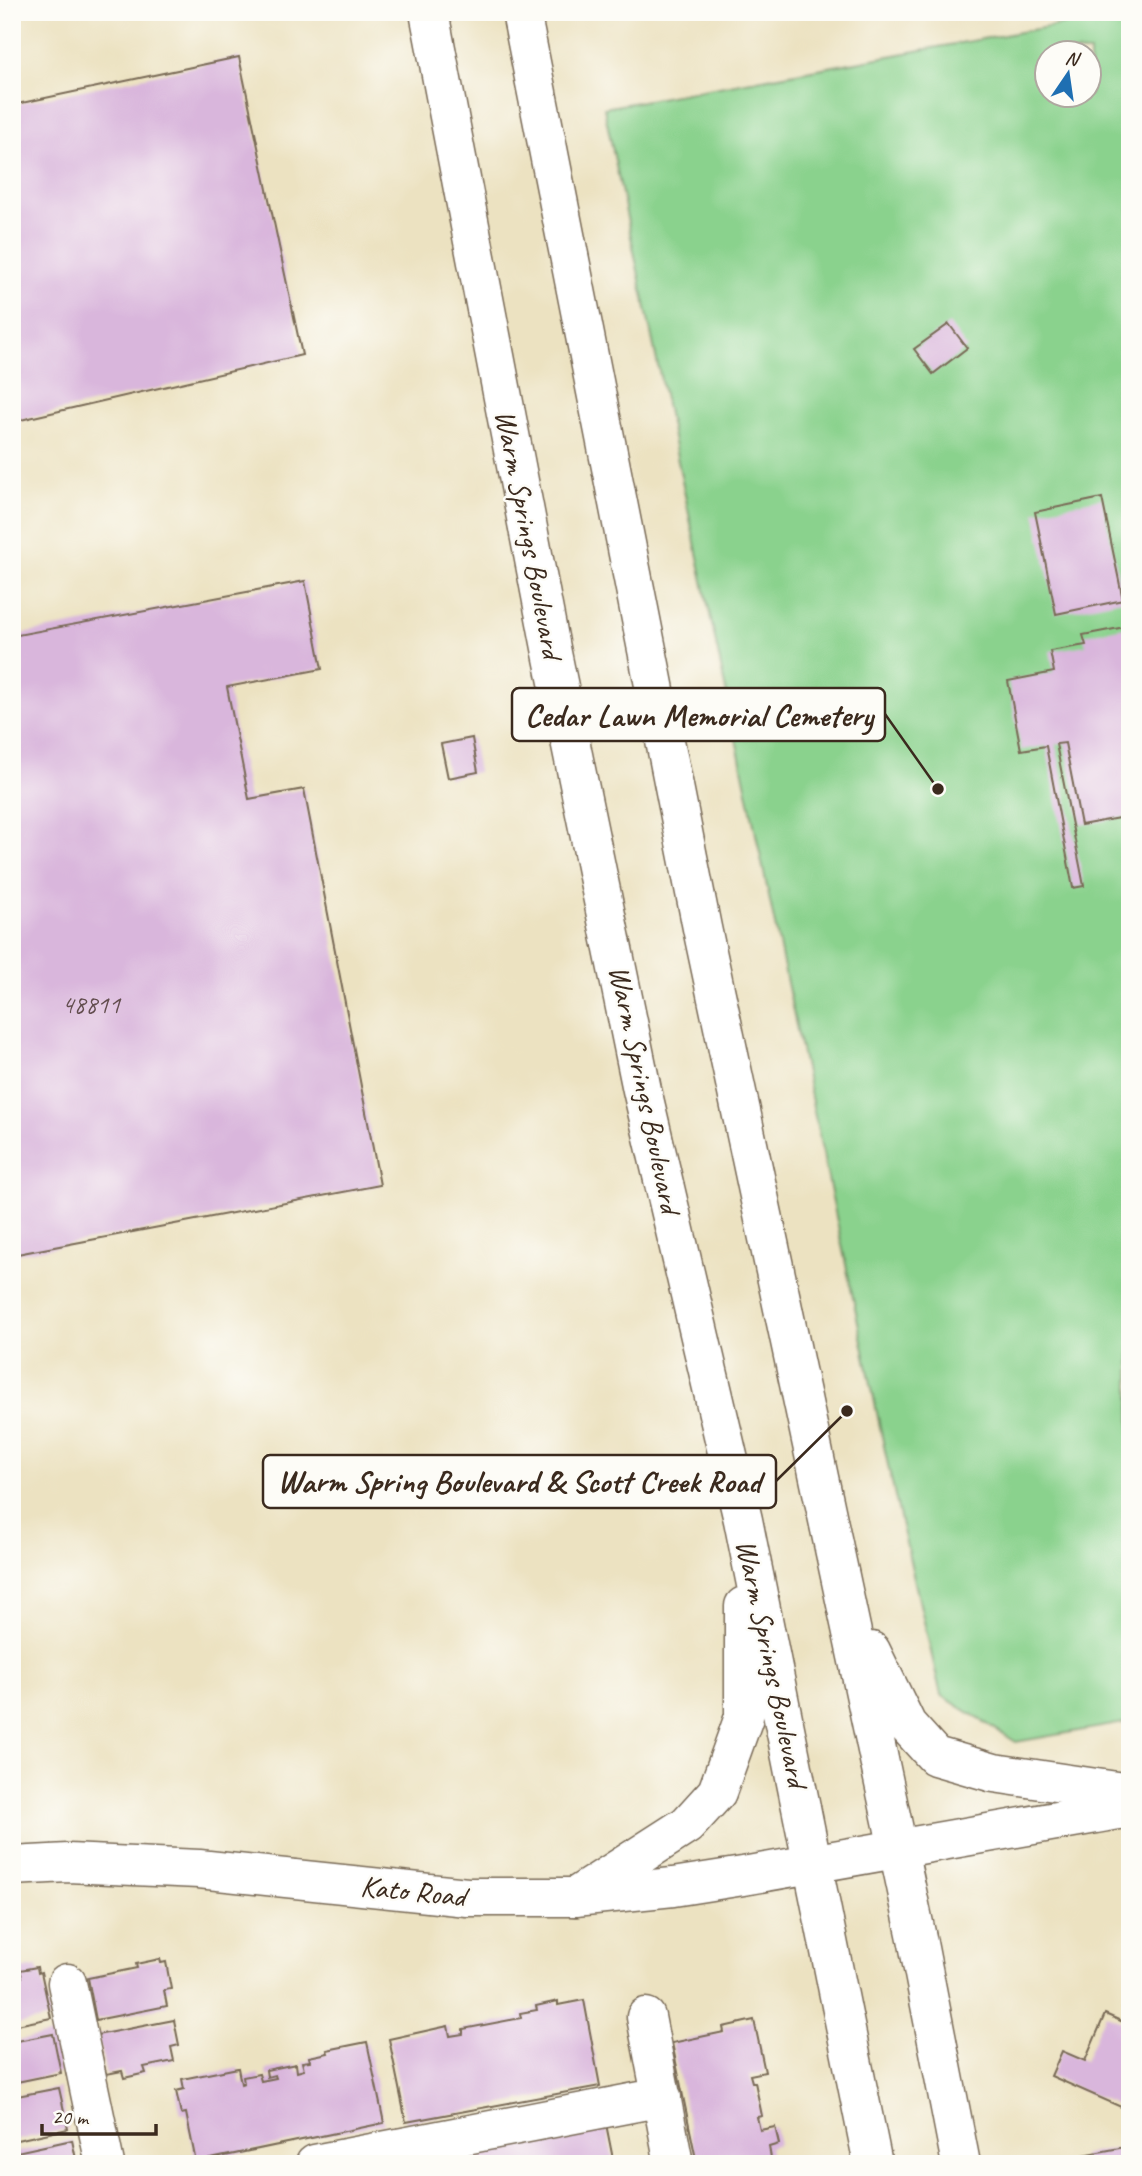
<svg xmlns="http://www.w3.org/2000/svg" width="1142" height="2176" viewBox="0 0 1142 2176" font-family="Caveat,sans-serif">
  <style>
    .green { fill: #8ad28d; stroke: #627e56; stroke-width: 2; fill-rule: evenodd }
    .building { fill: #d9b6dc }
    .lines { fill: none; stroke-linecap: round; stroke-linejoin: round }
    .street-casing { stroke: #796a57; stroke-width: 41 }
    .secondary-casing { stroke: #796a57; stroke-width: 41 }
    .primary-casing { stroke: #796a57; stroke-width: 41 }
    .street { stroke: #fff; stroke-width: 38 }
    .secondary { stroke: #fff; stroke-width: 38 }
    .primary { stroke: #fff; stroke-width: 38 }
    .labels { text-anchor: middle; stroke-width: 5; stroke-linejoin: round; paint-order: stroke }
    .number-label { font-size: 26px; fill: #624d4e }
    .street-label { font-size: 30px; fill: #3b2a1e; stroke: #fdfcf7 }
    .leader { fill: none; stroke: #3b2a1e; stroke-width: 2.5 }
    .callout-dot { fill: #3b2a1e; stroke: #fdfcf7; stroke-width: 2.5 }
    .callout { fill: #fdfcf7; stroke: #3b2a1e; stroke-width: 2.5 }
    .callout-label { font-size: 32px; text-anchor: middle; font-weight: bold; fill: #3b2a1e }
  </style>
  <rect width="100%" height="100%" fill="#fdfcf7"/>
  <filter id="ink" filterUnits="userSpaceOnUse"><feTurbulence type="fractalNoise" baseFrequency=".0143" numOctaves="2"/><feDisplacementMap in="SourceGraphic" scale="14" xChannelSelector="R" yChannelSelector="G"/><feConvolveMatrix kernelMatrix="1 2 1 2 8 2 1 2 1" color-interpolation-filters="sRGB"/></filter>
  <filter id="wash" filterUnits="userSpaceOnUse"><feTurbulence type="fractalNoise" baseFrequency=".00686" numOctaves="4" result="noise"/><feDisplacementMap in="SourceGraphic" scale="28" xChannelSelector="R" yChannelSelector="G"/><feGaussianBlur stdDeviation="1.57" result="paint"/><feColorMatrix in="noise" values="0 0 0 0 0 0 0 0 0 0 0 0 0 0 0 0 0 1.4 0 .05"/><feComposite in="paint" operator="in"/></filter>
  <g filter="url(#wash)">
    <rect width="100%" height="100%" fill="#ece2c1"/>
    <path class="green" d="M1130,12V1722L1016,1742L941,1695L889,1470L604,108ZM1048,52H1090V94H1048Z"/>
    <g id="blocks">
      <path class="building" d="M239,57L302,355L12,422V105Z
        M949,324L967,348L933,374L914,349Z
        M1102,498L1123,600L1056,614L1035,512Z
        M305,581L322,669L227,687L249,799L304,789L380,1185L12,1255V636Z
        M1130,626V816L1081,825L1065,743L1056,744L1084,886L1073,888L1046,746L1021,750L1008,681L1054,672L1050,651L1086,645L1083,635Z
        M472,738L478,772L448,778L441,744Z
        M160,1959L161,1963L166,1962L171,1989L164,1990L167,2006L96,2020L88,1978L137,1968L136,1964Z
        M37,1967L38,1973L41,1972L51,2018L12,2026V1979L22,1977L20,1970Z
        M584,2000L600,2086L406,2122L389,2039L448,2026L450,2036L463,2034V2029L521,2018L520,2013L537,2010L536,2006L558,2001V2005Z
        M1105,2014L1130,2025V2111L1051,2076L1062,2051L1085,2061Z
        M174,2020L179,2045L171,2047L174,2061L144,2067L146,2073L124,2078L122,2071L106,2074L97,2035Z
        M754,2020L765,2072L750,2075L752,2082H755L762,2116L757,2117L760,2130L775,2127L779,2144L769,2147L772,2163L697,2164L672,2043L724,2032L723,2027Z
        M53,2034L61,2073L12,2083V2042Z
        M367,2042L384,2123L196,2162L186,2113L181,2114L176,2091L184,2089L182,2079L238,2068L241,2084L244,2083L243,2077L259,2074L261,2081L276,2078L275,2075L267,2077L266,2070L296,2064L297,2072L304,2070L302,2062L310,2061L309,2057L328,2053L327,2050Z
        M59,2088L68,2129L12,2141V2097Z
        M606,2124L614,2164H419V2163Z
        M72,2140L77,2164H12V2153Z
        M1130,2146V2164H1085L1083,2155Z"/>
    </g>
  </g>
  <g filter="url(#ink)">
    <use href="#blocks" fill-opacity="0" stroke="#796a57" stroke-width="2"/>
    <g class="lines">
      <g class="street-casing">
        <path id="street" d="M67,1983L105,2164
          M646,2017L674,2164
          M315,2164L662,2097"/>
      </g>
      <g class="secondary-casing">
        <path id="secondary" d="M12,1866L68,1863L199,1869L467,1897H575L673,1887L743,1876L1130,1808"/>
      </g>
      <g class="primary-casing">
        <path id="primary" d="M429,12L551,648L642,1090L743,1520L873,2164
          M521,12L702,928L917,1938L961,2164
          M871,1651L907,1725L935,1756L994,1773L1130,1793
          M575,1897L687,1825L717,1792L744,1717V1606"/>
      </g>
      <use href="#street" class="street"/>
      <use href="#secondary" class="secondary"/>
      <use href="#primary" class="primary"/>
    </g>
  </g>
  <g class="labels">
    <g class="number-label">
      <text x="91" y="1013">48811</text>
    </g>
    <g class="street-label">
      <text transform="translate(529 534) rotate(79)" y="10">Warm Springs Boulevard</text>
      <text transform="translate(645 1089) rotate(78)" y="10">Warm Springs Boulevard</text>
      <text transform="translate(772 1663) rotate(78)" y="10">Warm Springs Boulevard</text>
      <text transform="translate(413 1891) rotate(6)" y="10">Kato Road</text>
    </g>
  </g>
  <path class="leader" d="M938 789L885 714M847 1411L776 1481"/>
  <g class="callout-dot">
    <circle cx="938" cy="789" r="7"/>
    <circle cx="847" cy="1411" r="7"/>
  </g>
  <g class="callout">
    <rect x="512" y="688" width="373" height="53" rx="7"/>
    <rect x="263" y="1455" width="513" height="53" rx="7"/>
  </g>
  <g class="callout-label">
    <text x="699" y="726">Cedar Lawn Memorial Cemetery</text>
    <text x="519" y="1492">Warm Spring Boulevard &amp; Scott Creek Road</text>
  </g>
  <rect width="1142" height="2176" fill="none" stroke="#fdfcf7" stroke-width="42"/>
  <g transform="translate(1068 74) rotate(13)"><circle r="33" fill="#fdfcf7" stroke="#afa8a0" stroke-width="2"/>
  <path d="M0-5L12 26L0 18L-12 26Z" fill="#1f6fb2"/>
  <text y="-10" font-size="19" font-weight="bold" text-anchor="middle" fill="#3b2a1e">N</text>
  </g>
  <path d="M42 2124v10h114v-10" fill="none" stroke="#3b2a1e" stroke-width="3.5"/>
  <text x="52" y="2124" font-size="21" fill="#3b2a1e" stroke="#fdfcf7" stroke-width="5" paint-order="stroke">20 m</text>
</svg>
